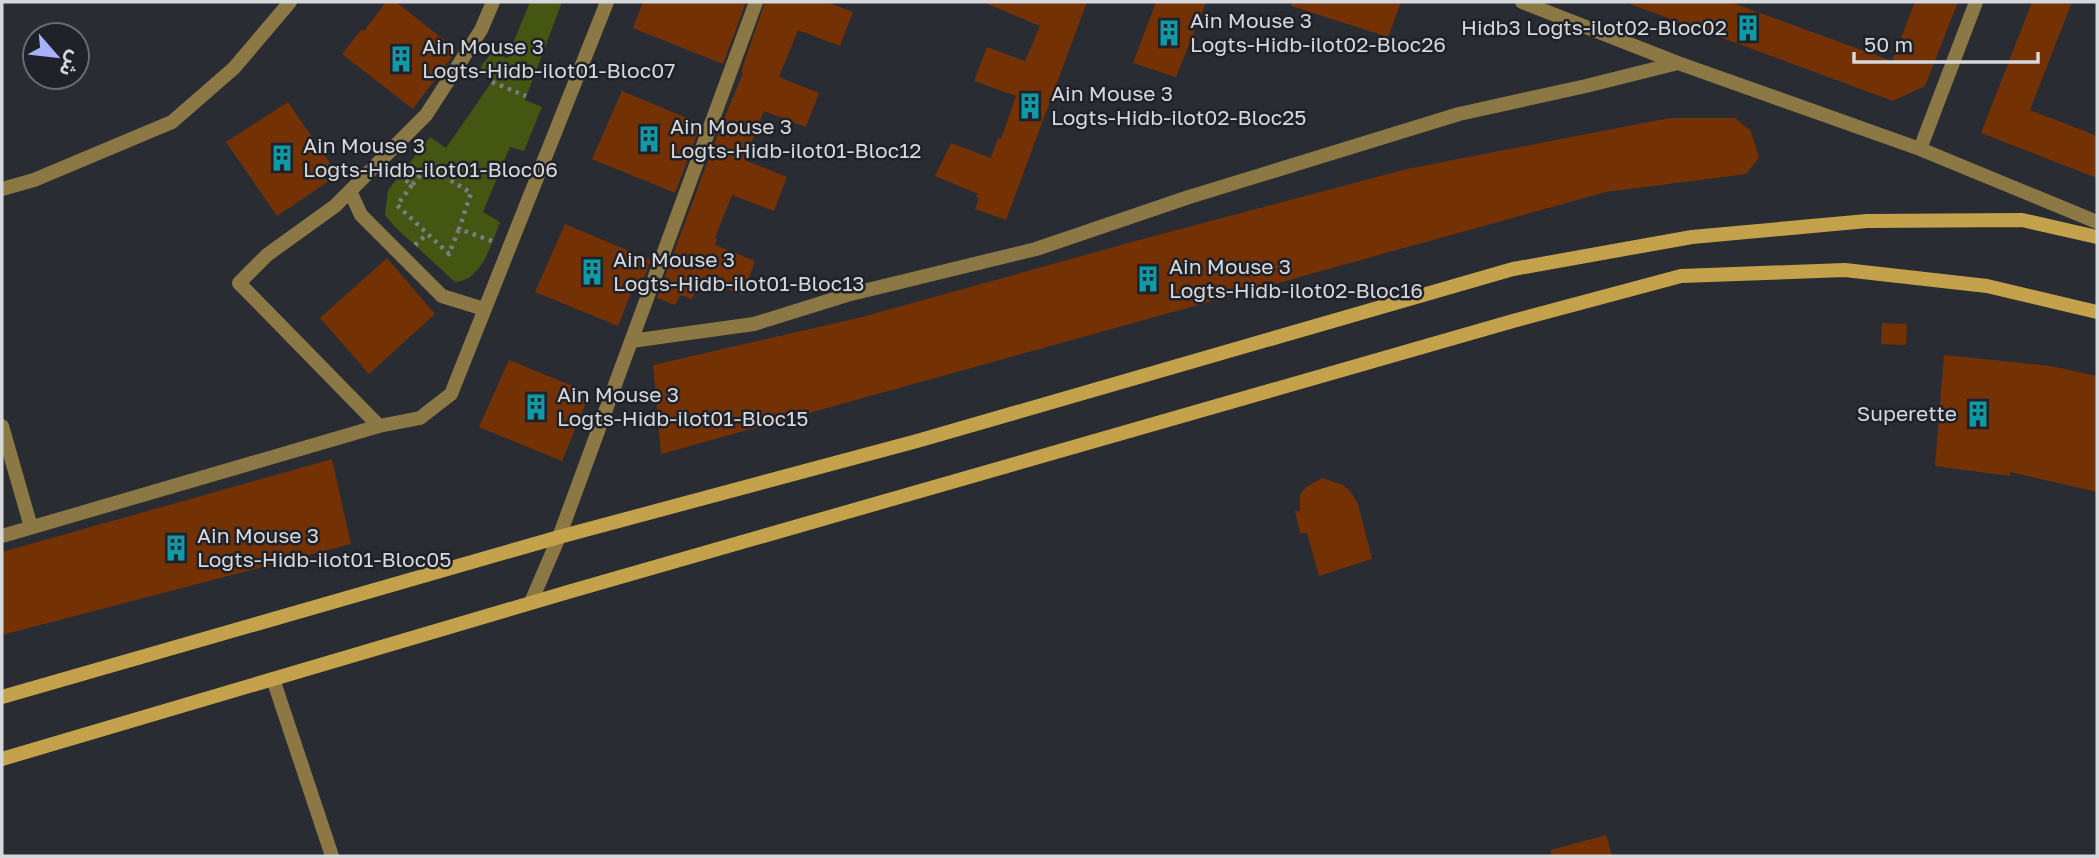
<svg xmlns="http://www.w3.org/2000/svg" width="2099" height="858" viewBox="0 0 2099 858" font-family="'Golos Text','Noto Sans Arabic',sans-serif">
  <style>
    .green { fill: #455612 }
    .building { fill: #743204 }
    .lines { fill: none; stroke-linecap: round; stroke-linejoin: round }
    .path { stroke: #7b7d82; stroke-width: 4.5; stroke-dasharray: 3.5 5; stroke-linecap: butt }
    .street { stroke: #8c7844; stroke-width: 14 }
    .secondary { stroke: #c4a24b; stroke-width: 14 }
    .labels { text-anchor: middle; stroke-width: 5; stroke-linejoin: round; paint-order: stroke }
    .poi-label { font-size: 21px; fill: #d6d8dc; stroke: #202229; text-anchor: start }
  </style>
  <rect width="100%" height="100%" fill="#2a2c33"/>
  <path class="green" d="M530,2H562L525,100L542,107L524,151L510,147L483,212L500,222C491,245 482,280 455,282L395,227L385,215L388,190L430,137L446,148L493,80L480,73L482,64L493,52L507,58Z"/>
  <path class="building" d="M386,2H396L457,50L413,109L342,54L361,30L364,31Z
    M643,2H746L723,64L633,28Z
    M765,2H827L853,12L840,46L798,30L779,77L819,93L806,127L764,111L747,154L749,155L747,161L787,177L774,211L732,195L715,238L717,239L715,245L755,261L743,295L700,279L692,299L680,295L675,305L657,298L719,131L743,73L741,72Z
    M983,2H1087L1006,220L975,209L979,198L976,197L978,194L935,176L951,143L991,158L998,138L1001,139L1016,96L974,81L987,47L1025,61L1040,26Z
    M1156,2H1206L1176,77L1133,63Z
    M1292,2H1401L1388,37L1291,6Z
    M1630,2H1730L1892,61L1915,2H1958L1925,86L1893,101L1630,4Z
    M2032,2H2072L2030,110L2097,136V178L1981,133Z
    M622,91L701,124L675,193L592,159Z
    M288,102L338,175L277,216L226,142Z
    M1669,118H1735L1751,131L1759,158L1746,174L1606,192L661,454L653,365L862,317L1139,240L1407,169Z
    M565,224L651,260L639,292L632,290L618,326L535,292Z
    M387,258L435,314L369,374L320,318Z
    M1882,323L1907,324L1906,345L1881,344Z
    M1944,355L2051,366L2097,376V492L2010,472V476L1935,466Z
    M509,360L590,393L562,461L479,427Z
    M332,459L351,544L2,635V552Z
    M1322,478L1343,485L1350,491L1358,504L1372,559L1319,576L1307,533H1300L1295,511H1300V495L1306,487Z
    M1606,835L1612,856H1551V850Z"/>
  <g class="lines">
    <path class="path" d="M492,82L526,96
      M399,175L412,185L428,166L471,193L459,229L492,241
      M412,185L397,205L449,254L459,229
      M415,245L427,234"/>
    <path class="street" d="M1522,2L1678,63L1920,149L2097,222
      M1920,149L1976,2
      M2,189L34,180L172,122L234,68L290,2
      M350,191L361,215L442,296L484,309
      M631,341L754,324L847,295L1036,249L1189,197L1459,114L1586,86L1678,63
      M2,426L31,527
      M379,426L239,283L267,255L335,206L426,115L481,30L493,2
      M2,536L379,426L420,418L451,394L607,2
      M531,602L559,537L756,2
      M273,679L332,856"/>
    <path class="secondary" d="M2,697L559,537L917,441L1513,269L1692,237L1867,221L2022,220L2097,237
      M2,759L568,592L1513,321L1681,276L1845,270L1987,286L2097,312"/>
  </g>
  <defs>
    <g id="building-bare" transform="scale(2.1)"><path d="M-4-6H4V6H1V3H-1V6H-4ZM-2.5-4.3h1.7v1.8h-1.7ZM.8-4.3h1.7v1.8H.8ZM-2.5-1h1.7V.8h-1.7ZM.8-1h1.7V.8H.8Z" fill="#0f9aa8" stroke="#202229" stroke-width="2.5" paint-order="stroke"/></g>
  </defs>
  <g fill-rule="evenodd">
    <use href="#building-bare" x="1748" y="28"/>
    <use href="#building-bare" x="1169" y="33"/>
    <use href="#building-bare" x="401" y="59"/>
    <use href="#building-bare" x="1030" y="106"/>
    <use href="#building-bare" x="649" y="139"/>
    <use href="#building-bare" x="282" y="158"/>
    <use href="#building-bare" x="592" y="272"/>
    <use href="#building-bare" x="1148" y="279"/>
    <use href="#building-bare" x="536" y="407"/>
    <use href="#building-bare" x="1978" y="414"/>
    <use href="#building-bare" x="176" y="548"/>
  </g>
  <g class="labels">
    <g class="poi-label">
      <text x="1190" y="28">Ain Mouse 3<tspan x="1190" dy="24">Logts-Hidb-ilot02-Bloc26</tspan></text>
      <text x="1727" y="35" text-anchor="end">Hidb3 Logts-ilot02-Bloc02</text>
      <text x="422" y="54">Ain Mouse 3<tspan x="422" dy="24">Logts-Hidb-ilot01-Bloc07</tspan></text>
      <text x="1051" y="101">Ain Mouse 3<tspan x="1051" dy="24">Logts-Hidb-ilot02-Bloc25</tspan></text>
      <text x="670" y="134">Ain Mouse 3<tspan x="670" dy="24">Logts-Hidb-ilot01-Bloc12</tspan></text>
      <text x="303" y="153">Ain Mouse 3<tspan x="303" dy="24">Logts-Hidb-ilot01-Bloc06</tspan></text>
      <text x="613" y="267">Ain Mouse 3<tspan x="613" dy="24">Logts-Hidb-ilot01-Bloc13</tspan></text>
      <text x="1169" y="274">Ain Mouse 3<tspan x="1169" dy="24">Logts-Hidb-ilot02-Bloc16</tspan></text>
      <text x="557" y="402">Ain Mouse 3<tspan x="557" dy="24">Logts-Hidb-ilot01-Bloc15</tspan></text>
      <text x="1957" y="421" text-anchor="end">Superette</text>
      <text x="197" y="543">Ain Mouse 3<tspan x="197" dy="24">Logts-Hidb-ilot01-Bloc05</tspan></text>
    </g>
  </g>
  <rect width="2099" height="858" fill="none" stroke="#d6d8dc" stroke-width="7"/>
  <g transform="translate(56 56) rotate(118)"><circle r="33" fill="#202229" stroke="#696b71" stroke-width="2"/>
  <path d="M0-5L12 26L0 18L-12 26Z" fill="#a7b1fc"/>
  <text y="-10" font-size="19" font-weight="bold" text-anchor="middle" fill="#d6d8dc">ش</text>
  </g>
  <path d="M1854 52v10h184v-10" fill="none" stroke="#d6d8dc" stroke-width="3.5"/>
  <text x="1864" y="52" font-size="21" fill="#d6d8dc" stroke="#202229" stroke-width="5" paint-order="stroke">50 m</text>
</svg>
